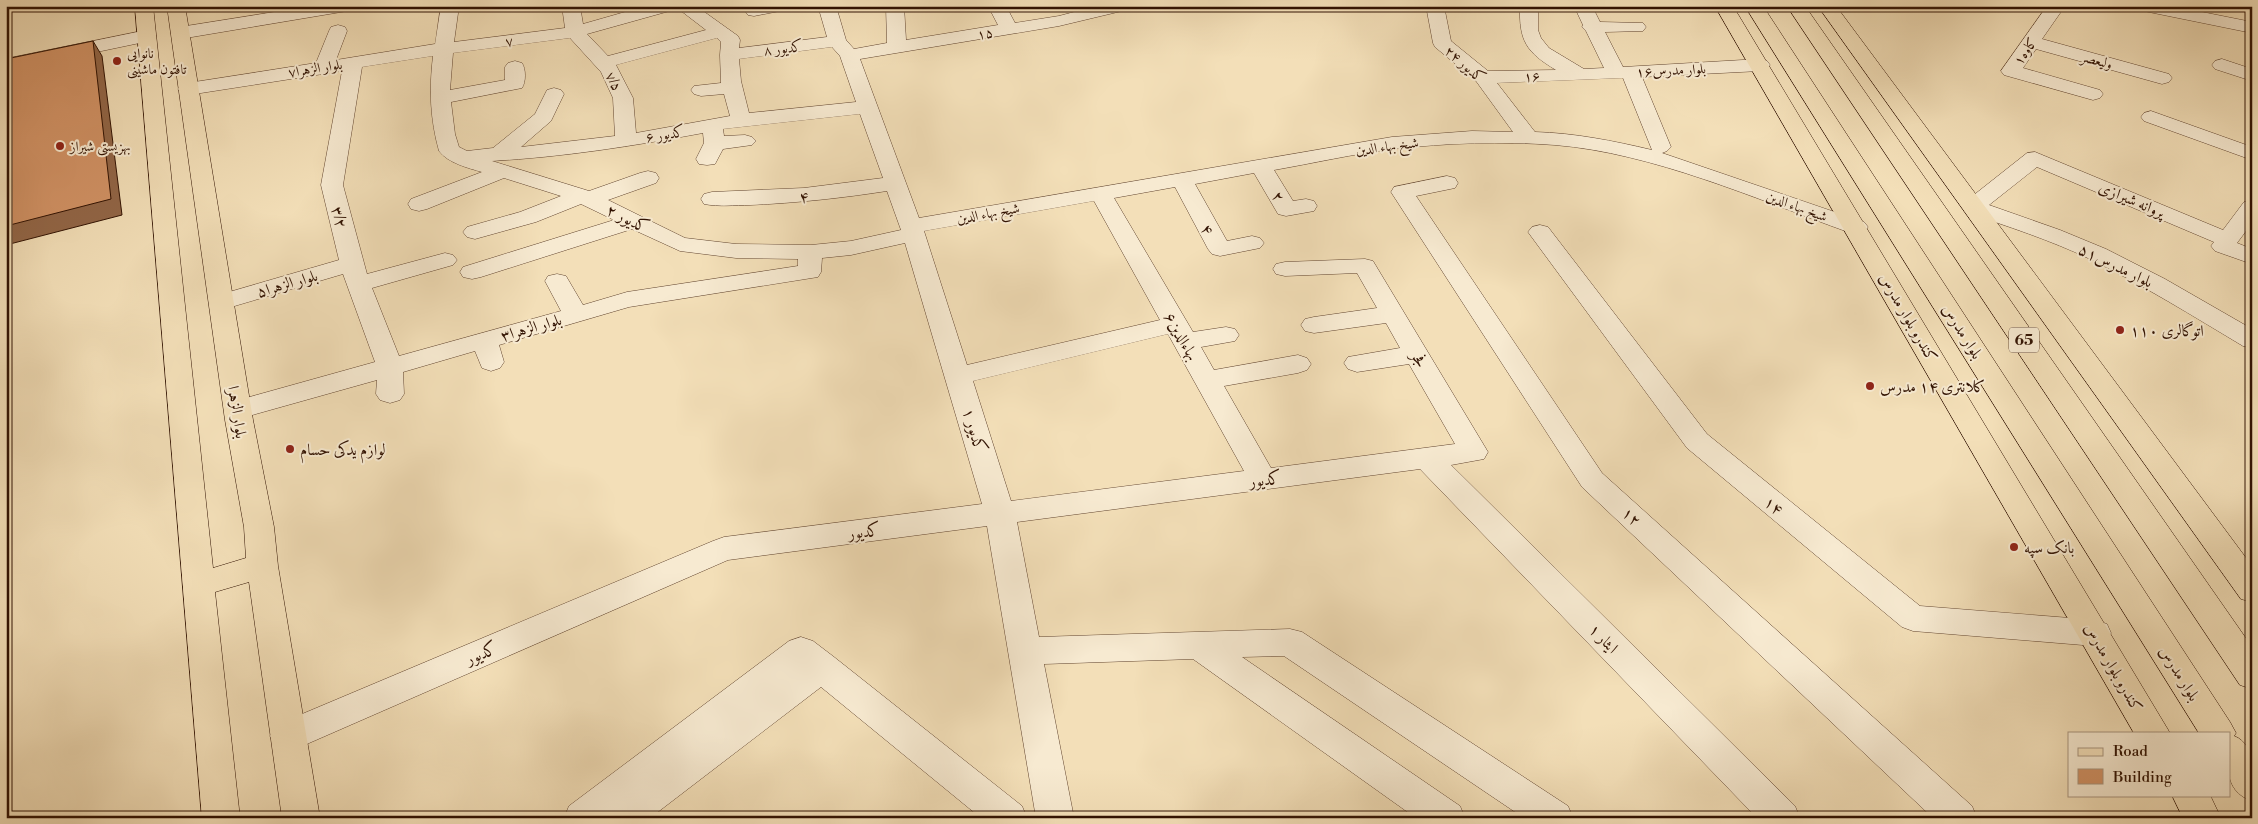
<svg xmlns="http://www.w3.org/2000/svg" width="2258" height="824" viewBox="0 0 2258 824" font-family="'Libre Bodoni',Amiri,serif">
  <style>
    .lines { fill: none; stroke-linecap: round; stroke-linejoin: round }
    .minor-casing { stroke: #624530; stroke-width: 1 }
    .major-casing { stroke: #311202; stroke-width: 1 }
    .minor { fill: #f7ead1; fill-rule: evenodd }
    .major { fill: #f3dfb8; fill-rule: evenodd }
    .shaded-wall { fill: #926647; stroke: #311202 }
    .building { fill: #d19265; stroke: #311202 }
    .poi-dot { fill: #8f2418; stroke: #f7ead1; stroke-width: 2 }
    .labels { text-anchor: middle; stroke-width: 4; stroke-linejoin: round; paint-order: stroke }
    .far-street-label { font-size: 14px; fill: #311202; stroke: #f7ead1 }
    .far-poi-label { font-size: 14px; fill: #311202; stroke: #f7ead1; text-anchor: start }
    .shield { fill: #f7ead1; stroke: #6c5340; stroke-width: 1 }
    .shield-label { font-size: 15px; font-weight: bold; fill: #311202 }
    .street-label { font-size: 16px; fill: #311202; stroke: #f7ead1 }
    .poi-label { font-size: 16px; fill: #311202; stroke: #f7ead1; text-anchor: start }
  </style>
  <rect width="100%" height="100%" fill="#f3dfb8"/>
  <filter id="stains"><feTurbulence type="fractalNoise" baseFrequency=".004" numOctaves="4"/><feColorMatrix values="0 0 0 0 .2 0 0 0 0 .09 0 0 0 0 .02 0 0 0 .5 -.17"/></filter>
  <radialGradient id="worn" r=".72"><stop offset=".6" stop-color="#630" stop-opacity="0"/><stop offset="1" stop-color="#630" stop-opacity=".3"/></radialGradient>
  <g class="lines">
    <g class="minor-casing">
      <path id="minor" d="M312,6H356L353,10L347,11L180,39L173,37L171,33L173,29L180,27Z
        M441,6H459L454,42L565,28L562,6H580L583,24L646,6H696L738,36L740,40L739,48L827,37L818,6H836L846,40L854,49L887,43L886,6H904L906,40L998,25L988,6H1006L1015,23L1059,16L1097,6H1129L1126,10L1059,26L860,59L919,218L1392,137L1472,131L1513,132L1476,81L1435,47L1433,43L1426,6H1444L1451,41L1488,71L1556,70C1526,52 1519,41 1520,6H1538V30L1541,38L1549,48L1584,69L1604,68L1586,31L1582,27L1583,25L1574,6H1592L1600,22L1643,23L1646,27L1643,31L1605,32L1623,67L1760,59L1767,61L1770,65L1767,69L1760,71L1642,77L1671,147L1667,151L1662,153L1864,222L1868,227L1864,232L1856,234L1848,232C1756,199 1653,153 1555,145C1502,141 1447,143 1393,149C1353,154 1314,163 1274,170L1293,201L1306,199L1314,201L1317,206L1314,211L1286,216L1278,214L1254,173L1195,184L1227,241L1252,236L1260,238L1264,243L1260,248L1220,256L1212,254L1208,249L1175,187L1114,198L1193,332L1226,327L1235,329L1239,335L1235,341L1201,347L1214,370L1298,355L1307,358L1311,364L1307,370L1298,373L1224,386L1271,468L1455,444L1409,364L1357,372L1348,369L1344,363L1348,357L1400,348L1386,323L1314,333L1305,331L1301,325L1305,319L1314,317L1377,308L1357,273L1285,276L1276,274L1273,269L1276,264L1285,262L1365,259L1373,261L1488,452L1484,459L1451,465L1795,806L1800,818H1757L1420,469L1017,522L1039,637L1290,629L1302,632L1568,806L1573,818H1524L1284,656L1242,657L1460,806L1465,818H1416L1193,659L1044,664L1074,818H1036L987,526L728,560L300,747L288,751L276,747L270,736L276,725L713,541L724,537L982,504L905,243L851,255L822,258L821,272L818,277L629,307L499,345L504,362L500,368L491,371L482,368L475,351L403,372L404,394L400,400L390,403L380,400L376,394L377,380L238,419L228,417L224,410L228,403L375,362L343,274L221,310L212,307L209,302L212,297L339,260L321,185L342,71L188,95L181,93L178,89L181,85L188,83L316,63L329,31L331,27L338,25L345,27L347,31L336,60L435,44ZM676,7L706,30L608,56L587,34L673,10ZM570,38L601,72L613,98L615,136L521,147L551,121L564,94L561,90L554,88L547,90L535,114L493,148L467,151L459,147L455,134L451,102L522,88C526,82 526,69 522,63L515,61L508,63L505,67V80L450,90L453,53ZM717,38L721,42L720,55L721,83L694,86L691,90L694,94L701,96L724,94L730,116L636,133L633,98L616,65ZM832,47L840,56L856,102L749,113L741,81L739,59ZM433,56C429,89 430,119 439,151C448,163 468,168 482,172L411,199L408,204L411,209L419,211L427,209L504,178L561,196L520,212L467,227L463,232L467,237L475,239L536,222L581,204L614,220L463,267L460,272L463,277L472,279L481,277L632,229L680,251L736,258L798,259V266L627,292L583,305L566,276L557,274L548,276L545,281L561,311L399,356L372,288L453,265L457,260L453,255L445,253L367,274L343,185L362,67ZM1623,78L1652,150C1614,141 1574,133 1535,132L1497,83ZM860,114L883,178L804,188L712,192L704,194L701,199L704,204C719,207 735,205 750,205C796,203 842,198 887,191L901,230L851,241L811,245L736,244L685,238L608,200L656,183L659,178L656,173L648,171L640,173L589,191L492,161C563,157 633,146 703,133L704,143L696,159L699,164L707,165L715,164L723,149L752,145L756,141L752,137L745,135L724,136L723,129ZM1094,201L1160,320L967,365L924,231ZM1168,334L1244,471L1011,501L973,381Z
        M751,6H788L785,10L754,16L748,15L745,11Z
        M2047,6H2065L2042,39L2169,74L2172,78L2169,82L2162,84L2036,49L2023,68L2100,90L2103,94L2100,98L2093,100L2004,75L2001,71Z
        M2135,6H2172L2252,22V33L2144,11L2138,10Z
        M147,30L154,32L156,36L154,40L6,71V59Z
        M2222,59L2252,69V81L2215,69L2212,65L2215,61Z
        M2151,111L2252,147V160L2144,121L2141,117L2144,113Z
        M2035,152L2223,230L2244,202L2252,200V223L2237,243L2252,249V264L2215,251L2211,246L2214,242L2037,167L1989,205L2060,230L2106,249L2165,279L2252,329V348L2243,346C2193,316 2143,285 2090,259C2050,240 2007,226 1965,212L1962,207L1965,202L2027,153Z
        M1447,176L1455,178L1458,183L1455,188L1416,196L1602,473L1972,806L1977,818H1933L1582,487L1391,192L1394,187Z
        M1540,225L1548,227L1707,434L1920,606L2095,620L2107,624L2111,633L2107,642L2095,646L1913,631L1902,627L1687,448L1528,232L1532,227Z
        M801,637L813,641L834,657L1022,806L1027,818H981L821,687L650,818H564L569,806L789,641Z"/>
    </g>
    <g class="major-casing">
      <path id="major" d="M135,6H153L213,568L246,558L244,527L225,420L167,6H185L253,420L274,527L278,566L320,818H282L249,582L215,592L240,818H202Z
        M1715,6H1733L2170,733H2134Z
        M1745,6H1763L2230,722L2236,733L2234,736C2258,745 2252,780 2252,801C2221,790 2229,761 2229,733H2199Z
        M1787,6H1805L2252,647V689L2240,685Z
        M1818,6H1836L2252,566V602L2241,599Z
        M2172,795H2210L2221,818H2183Z"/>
    </g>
    <use href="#minor" class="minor"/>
    <use href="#major" class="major"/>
  </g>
  <path class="shaded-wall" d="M93,41L102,56L122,215L6,245V226Z"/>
  <path class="building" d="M93,41L111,199L6,226V59Z"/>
  <g class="poi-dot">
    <circle cx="117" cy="61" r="5"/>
    <circle cx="60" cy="146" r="5"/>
    <circle cx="2120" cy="330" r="5"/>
    <circle cx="1870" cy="386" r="5"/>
    <circle cx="290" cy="449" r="5"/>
    <circle cx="2014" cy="547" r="5"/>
  </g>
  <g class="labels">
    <g class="far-street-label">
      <text transform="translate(985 33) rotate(-9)" y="5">۱۵</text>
      <text transform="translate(509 41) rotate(-8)" y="5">۷</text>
      <text transform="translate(783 48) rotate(-7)" y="5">کدیور ۸</text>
      <text transform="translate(2025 51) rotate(-55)" y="5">کاوه۱</text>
      <text transform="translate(2097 60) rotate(15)" y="5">ولیعصر</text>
      <text transform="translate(1465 64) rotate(41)" y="5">کدیور ۲۴</text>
      <text transform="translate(315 68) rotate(-9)" y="5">بلوار الزهرا۷</text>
      <text transform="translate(1671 70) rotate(-3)" y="5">بلوار مدرس۱۶</text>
      <text transform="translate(1532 76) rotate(-1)" y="5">۱۶</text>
      <text transform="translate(614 81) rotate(63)" y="5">۷/۵</text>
      <text transform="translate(665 134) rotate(-10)" y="5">کدیور ۶</text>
      <text transform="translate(1387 146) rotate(-7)" y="5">شیخ بهاء الدین</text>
      <text transform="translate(1797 206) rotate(20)" y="5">شیخ بهاء الدین</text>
      <text transform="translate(988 213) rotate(-10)" y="5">شیخ بهاء الدین</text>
    </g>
    <g class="far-poi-label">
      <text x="127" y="58">نانوایی<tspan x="127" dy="16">تافتون ماشینی</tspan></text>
      <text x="70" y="151">بهزیستی شیراز</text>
    </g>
    <rect class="shield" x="2009" y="327.5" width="30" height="25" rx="4"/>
    <g class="shield-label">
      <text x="2024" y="345">65</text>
    </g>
    <g class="street-label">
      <text transform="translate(804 196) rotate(-5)" y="6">۴</text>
      <text transform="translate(1279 196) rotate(60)" y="6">۲</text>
      <text transform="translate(2132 199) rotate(23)" y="6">پروانه شیرازی</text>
      <text transform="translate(340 217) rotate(76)" y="6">۳/۲</text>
      <text transform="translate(628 218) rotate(26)" y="6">۲ کدیور</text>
      <text transform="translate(1208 229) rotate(62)" y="6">۴</text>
      <text transform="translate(2116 265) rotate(26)" y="6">بلوار مدرس۵۱</text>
      <text transform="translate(287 283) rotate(-16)" y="6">بلوار الزهرا۵</text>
      <text transform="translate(1909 317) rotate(60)" y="6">کندرو بلوار مدرس</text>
      <text transform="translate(531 327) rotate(-16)" y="6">بلوار الزهرا۳</text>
      <text transform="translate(1963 331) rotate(58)" y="6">بلوار مدرس</text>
      <text transform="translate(1182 336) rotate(60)" y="6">۶بهاءالدين</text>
      <text transform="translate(1420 359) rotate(60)" y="6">فجر</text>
      <text transform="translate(238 412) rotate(81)" y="6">بلوار الزهرا</text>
      <text transform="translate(975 430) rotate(73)" y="6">کدیور ۱</text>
      <text transform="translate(1265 479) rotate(-7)" y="6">کدیور</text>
      <text transform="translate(1774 505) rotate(39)" y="6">۱۴</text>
      <text transform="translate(1632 516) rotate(43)" y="6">۱۲</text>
      <text transform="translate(864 531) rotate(-7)" y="6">کدیور</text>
      <text transform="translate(1604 638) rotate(45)" y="6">ایثار ۱</text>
      <text transform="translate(481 653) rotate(-23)" y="6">کدیور</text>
      <text transform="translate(2114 667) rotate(60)" y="6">کندرو بلوار مدرس</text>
      <text transform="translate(2180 673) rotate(58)" y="6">بلوار مدرس</text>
    </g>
    <g class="poi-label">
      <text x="2130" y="336">اتوگالری ۱۱۰</text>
      <text x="1880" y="392">کلانتری ۱۴ مدرس</text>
      <text x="300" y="455">لوازم یدکی حسام</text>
      <text x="2024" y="553">بانک سپه</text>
    </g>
  </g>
  <rect width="2258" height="824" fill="none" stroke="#f3dfb8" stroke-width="25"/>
  <rect x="8" y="8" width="2243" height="809" fill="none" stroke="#311202" stroke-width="2.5"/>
  <rect x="12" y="12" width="2233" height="799" fill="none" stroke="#311202"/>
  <rect x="2068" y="732" width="162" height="65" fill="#f7ead1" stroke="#a8947e"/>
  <rect x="2078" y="748" width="25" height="8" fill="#f3dfb8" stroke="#a8947e"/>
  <text x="2113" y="756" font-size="15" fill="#311202">Road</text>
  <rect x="2078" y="769" width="25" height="15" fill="#d19265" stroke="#a8947e"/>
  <text x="2113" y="782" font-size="15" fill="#311202">Building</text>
  <rect width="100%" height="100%" filter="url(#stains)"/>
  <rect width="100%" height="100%" fill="url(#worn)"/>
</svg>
